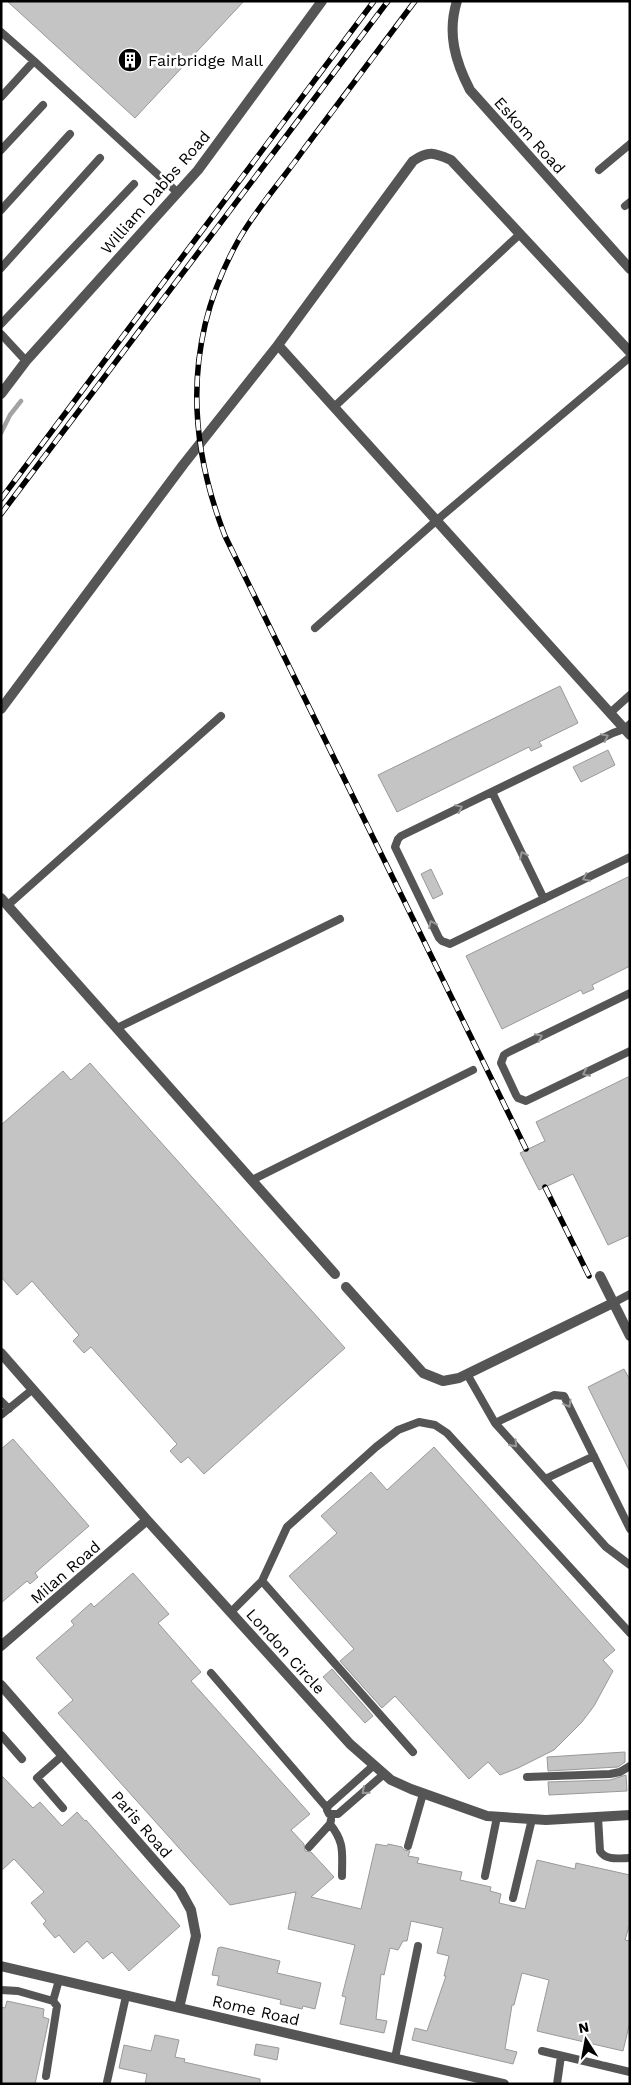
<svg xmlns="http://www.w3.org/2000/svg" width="631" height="2085" viewBox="0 0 631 2085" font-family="'Work Sans',sans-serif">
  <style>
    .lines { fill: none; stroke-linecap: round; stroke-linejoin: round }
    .stream { stroke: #a3a3a3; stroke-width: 4.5 }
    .building { fill: #c4c4c4; stroke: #999 }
    .service { stroke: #555; stroke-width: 8 }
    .minor { stroke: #555; stroke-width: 10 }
    .rail-casing { stroke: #000; stroke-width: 5.5 }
    .rail { stroke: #fff; stroke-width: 4; stroke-dasharray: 11; stroke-linecap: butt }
    .oneway { stroke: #999 }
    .labels { text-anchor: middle; stroke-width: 5; stroke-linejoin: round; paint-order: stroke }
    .poi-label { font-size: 16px; fill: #000; stroke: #fff; text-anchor: start }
    .street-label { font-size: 16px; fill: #000; stroke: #fff }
  </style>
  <rect width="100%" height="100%" fill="#fff"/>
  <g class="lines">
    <path class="stream" d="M1,433L10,415L21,401"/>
  </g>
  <path class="building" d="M7,1H244L135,118Z
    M560,686L578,723L539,742L542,746L531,751L529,747L397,812L378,775Z
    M608,750L615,765L581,782L573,767Z
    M431,869L443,894L433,899L421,874Z
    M630,876V966L592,985L594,989L583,994L581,990L502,1029L466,956Z
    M90,1063L345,1348L204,1474L188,1457L181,1463L170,1451L177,1444L91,1347L84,1353L73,1341L79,1335L32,1281L17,1295L1,1277V1125L63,1071L71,1080Z
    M630,1076V1235L608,1245L573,1174L539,1190L520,1153L545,1141L536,1122Z
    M624,1369L630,1380V1472L588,1387Z
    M13,1439L89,1526L35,1573L38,1577L30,1584L27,1581L1,1603V1449Z
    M434,1447L615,1650L603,1660L613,1671L594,1706L582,1722L554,1750L518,1768L500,1775L488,1762L469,1779L395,1696L382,1708L340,1661L354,1649L289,1576L337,1533L321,1516L371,1472L387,1490Z
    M133,1573L169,1614L158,1623L201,1672L191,1681L310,1814L291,1830L304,1844L305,1851L311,1852L334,1877L311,1897L361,1909L376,1844L387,1846L388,1844L402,1847L404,1850L410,1851L408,1856L419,1858L417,1863L462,1872L460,1880L491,1887L490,1891L501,1894L499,1903L525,1909L537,1860L575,1869L576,1863L630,1875V1923L625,1940L630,1941V2022L623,2051L537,2031L549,1980L522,1973L514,2005H512L505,2049L517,2052L513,2064L412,2040L415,2028L427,2031L446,1976H444L449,1956L437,1953L443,1928L411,1921L407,1941H403L398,1950L390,1948L384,1975L381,1974L376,2019L387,2021L384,2033L340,2024L346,1997L342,1996L355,1945L288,1929L296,1892L230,1905L58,1713L73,1700L36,1658L74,1625L71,1621L91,1603L94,1607Z
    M332,1669L373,1716L365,1723L323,1677Z
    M625,1752V1762L618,1767L548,1771L547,1757Z
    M1,1775L33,1808L40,1802L62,1826L77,1812L85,1821L86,1820L180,1926L129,1971L112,1952L103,1959L87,1941L74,1953L59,1935L55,1938L43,1924L46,1921L31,1903L44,1892L14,1859L1,1871Z
    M626,1775L627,1791L549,1795L548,1782L610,1780Z
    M221,1947L280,1961L277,1973L321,1983L315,2009L303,2006L302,2009L280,2004L281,2000L217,1985L219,1976L212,1975L218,1948Z
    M7,2001L44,2009L43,2017L49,2019L35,2084H1V2007L5,2008Z
    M155,2035L179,2040L175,2057L185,2059L184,2062L260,2079V2084H145L147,2074L119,2068L124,2045L151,2051Z
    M256,2044L279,2048L277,2060L254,2055Z"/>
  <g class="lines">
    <path class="service" d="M1,32L34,61L1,97
      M34,61L178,193
      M1,150L43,105
      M599,170L630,144
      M625,206L630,202
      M1,210L70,134
      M1,268L100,158
      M1,324L134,184
      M1,334L26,361
      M334,407L520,234
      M315,628L437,520L630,357
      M610,713L630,695
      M630,724L624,729L613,733L401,836L398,839L395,847L439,938L442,941L450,944L630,857
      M492,792L544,899
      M8,905L221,716
      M630,993L507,1053L504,1055L501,1063L516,1095L518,1098L526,1101L630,1051
      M117,1028L340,919
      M252,1180L473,1070
      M613,1303L630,1294
      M467,1374L495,1423L606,1547L630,1565
      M1,1401L9,1409
      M1,1415L33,1389
      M495,1423L554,1395L564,1396L630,1529
      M545,1479L594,1456
      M231,1612L262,1581
      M211,1673L327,1808
      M1,1735L22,1759
      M413,1752L262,1581L287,1527L376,1447L398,1430L419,1422L435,1425L447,1433L630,1633
      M373,1766L328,1806L327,1810L329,1814H338L384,1774
      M527,1777L610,1774L620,1772L630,1766
      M63,1808L37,1778L63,1755
      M598,1817L600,1851C606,1861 620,1858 630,1858
      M330,1824C345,1843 342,1852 342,1876
      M408,1846L423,1794
      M309,1847L330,1824L331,1820
      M485,1876L497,1817
      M513,1898L532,1819
      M1,1990L18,1991L53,2001L57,2006L46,2076
      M53,2001L59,1980
      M542,2051L630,2072
      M395,2058L418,1946
      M107,2082L126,1996
      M557,2084L561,2056"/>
    <path class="minor" d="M457,1C447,33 455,61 470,90L630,269
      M278,345L630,735
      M1,394L26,361L198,170L322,1
      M1,709L183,465L278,345L413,161C429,150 435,153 451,160L630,352
      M1,898L335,1274
      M600,1276L630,1336
      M346,1287L423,1373L443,1381L459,1378L613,1303
      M1,1353L147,1520L350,1744L391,1780L411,1789L487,1816L546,1820L630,1815
      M1,1646L147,1520
      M1,1685L180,1890L191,1910L196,1936L179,2008
      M1,1966L504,2084"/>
    <g class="rail-casing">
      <path id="rail" d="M415,1C378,51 341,100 304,149C283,179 256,209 238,241C185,336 186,436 225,536L526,1149
        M1,499L374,1
        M1,514L388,1
        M545,1187L589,1276"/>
    </g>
    <use href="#rail" class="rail"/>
  </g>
  <defs><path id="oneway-chevron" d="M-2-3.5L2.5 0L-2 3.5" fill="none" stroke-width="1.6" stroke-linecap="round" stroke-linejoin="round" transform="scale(1.25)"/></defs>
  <g class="oneway">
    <use href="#oneway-chevron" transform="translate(605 737) rotate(-26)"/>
    <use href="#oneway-chevron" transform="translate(459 808) rotate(-26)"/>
    <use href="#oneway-chevron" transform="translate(523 855) rotate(-116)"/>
    <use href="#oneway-chevron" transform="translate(586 878) rotate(154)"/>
    <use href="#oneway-chevron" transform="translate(432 924) rotate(-116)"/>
    <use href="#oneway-chevron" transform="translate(539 1037) rotate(-26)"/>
    <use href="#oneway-chevron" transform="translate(586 1073) rotate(154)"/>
    <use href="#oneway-chevron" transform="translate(568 1404) rotate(61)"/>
    <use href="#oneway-chevron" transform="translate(514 1444) rotate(48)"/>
    <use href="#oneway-chevron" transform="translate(365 1791) rotate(139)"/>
  </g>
  <defs>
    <g id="building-disc" transform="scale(1.25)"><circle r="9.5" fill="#000" stroke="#fff"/><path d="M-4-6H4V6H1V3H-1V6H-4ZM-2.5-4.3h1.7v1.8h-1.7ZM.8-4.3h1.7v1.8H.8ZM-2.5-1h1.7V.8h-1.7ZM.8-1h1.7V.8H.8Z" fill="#fff"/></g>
  </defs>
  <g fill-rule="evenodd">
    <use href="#building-disc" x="130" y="60"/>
  </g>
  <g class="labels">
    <g class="poi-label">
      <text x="148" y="66">Fairbridge Mall</text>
    </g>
    <g class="street-label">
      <text transform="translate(530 135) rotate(48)" y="6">Eskom Road</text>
      <text transform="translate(155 192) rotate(-49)" y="6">William Dabbs Road</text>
      <text transform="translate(65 1572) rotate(-41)" y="6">Milan Road</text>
      <text transform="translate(286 1651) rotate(48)" y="6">London Circle</text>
      <text transform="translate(142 1824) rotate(49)" y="6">Paris Road</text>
      <text transform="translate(256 2010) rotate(13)" y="6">Rome Road</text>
    </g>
  </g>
  <rect width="631" height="2085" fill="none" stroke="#000000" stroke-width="5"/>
  <g transform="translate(586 2040) rotate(349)" stroke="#ffffff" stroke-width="4" paint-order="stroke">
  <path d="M0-4L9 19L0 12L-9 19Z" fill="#000000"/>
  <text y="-8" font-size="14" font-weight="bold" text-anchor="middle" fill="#000000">N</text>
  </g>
</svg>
